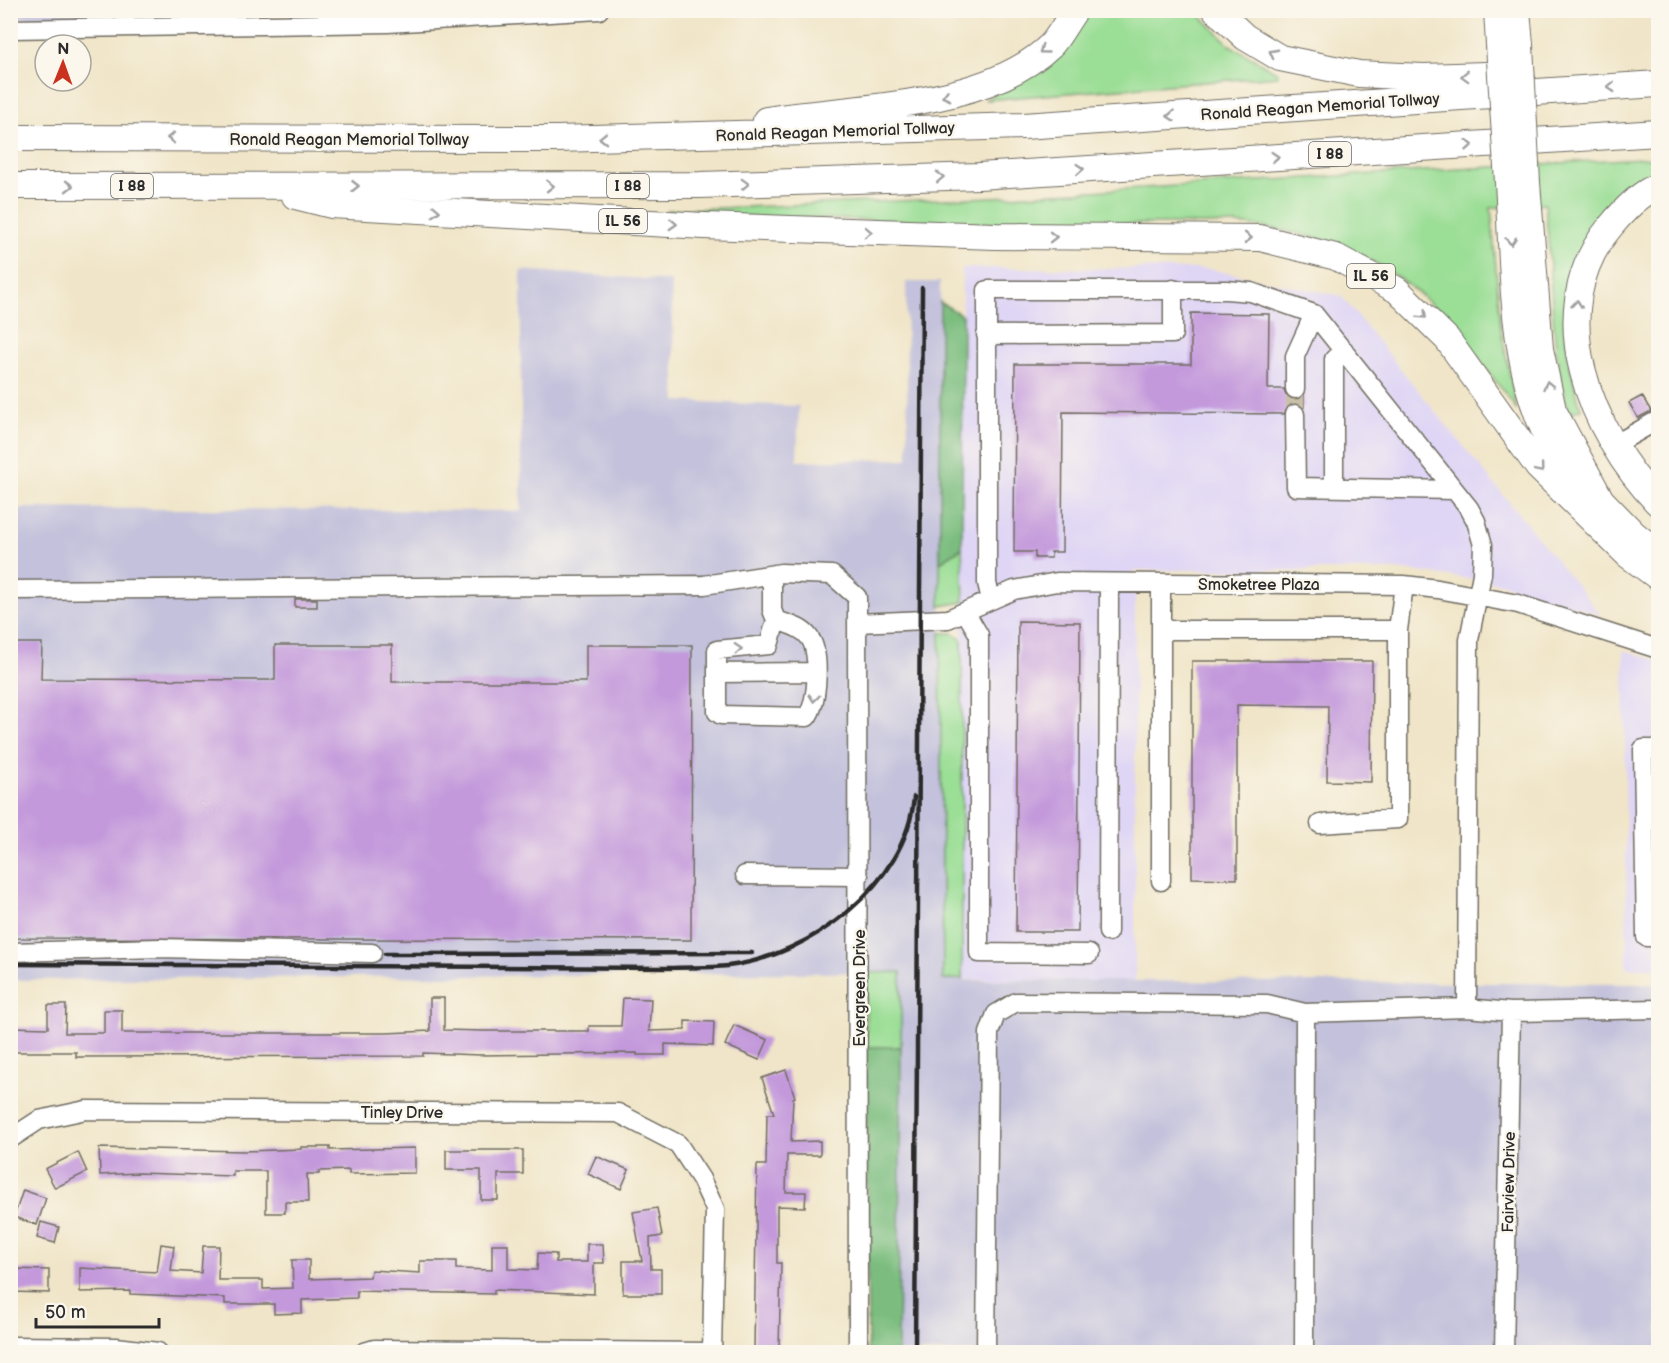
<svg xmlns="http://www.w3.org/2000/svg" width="1669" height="1363" viewBox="0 0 1669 1363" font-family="'Balsamiq Sans',sans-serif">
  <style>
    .built { fill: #dfd5f5 }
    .industrial { fill: #c3c1db }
    .green { fill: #9bde96; stroke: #638460; stroke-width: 1.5 }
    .forest { fill: #7cbd7f; stroke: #547455; stroke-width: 1.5 }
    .building { fill: #c399db }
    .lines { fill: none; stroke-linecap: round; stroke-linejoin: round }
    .minor-tunnel { stroke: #c9c0a9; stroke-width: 18; stroke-dasharray: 18 9; stroke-linecap: butt }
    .minor-casing { stroke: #706c62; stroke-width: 21 }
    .highway-casing { stroke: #706c62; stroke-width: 28 }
    .minor { stroke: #fff; stroke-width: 18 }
    .highway { stroke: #fff; stroke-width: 26 }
    .rail { stroke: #2b2b2b; stroke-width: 4.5 }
    .highway-bridge-casing { stroke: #706c62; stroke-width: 28; stroke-linecap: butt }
    .highway-bridge { stroke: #fff; stroke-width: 26 }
    .oneway { stroke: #a0a0a0 }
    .labels { text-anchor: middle; stroke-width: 5; stroke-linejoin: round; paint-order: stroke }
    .shield { fill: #fbf7ec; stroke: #696865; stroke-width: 1.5 }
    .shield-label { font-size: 15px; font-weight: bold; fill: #2b2b2b }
    .street-label { font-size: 16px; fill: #2b2b2b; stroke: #fbf7ec }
  </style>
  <rect width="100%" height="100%" fill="#fbf7ec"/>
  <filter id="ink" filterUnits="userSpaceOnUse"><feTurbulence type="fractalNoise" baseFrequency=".0167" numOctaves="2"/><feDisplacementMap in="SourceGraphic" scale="12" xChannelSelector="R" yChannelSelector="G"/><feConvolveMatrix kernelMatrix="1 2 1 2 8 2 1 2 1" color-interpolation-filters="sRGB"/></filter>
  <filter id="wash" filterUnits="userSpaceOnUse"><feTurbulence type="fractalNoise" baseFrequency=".008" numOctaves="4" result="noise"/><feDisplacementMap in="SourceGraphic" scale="24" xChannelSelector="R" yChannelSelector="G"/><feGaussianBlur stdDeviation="1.35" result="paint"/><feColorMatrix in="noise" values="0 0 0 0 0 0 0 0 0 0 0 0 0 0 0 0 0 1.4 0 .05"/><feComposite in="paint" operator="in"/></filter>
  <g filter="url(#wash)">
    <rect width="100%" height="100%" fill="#f0e5c8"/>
    <path class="built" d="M962,268L1208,269L1341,296L1601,615L1500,583L1405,570H1135V982L962,979Z
      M1624,650L1658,661V968H1627Z"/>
    <path class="industrial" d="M10,11L11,10L357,11L11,19Z
      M521,270L671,281L676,401L799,406L797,461L908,459L906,282H940L943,980L1658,984V1352H898L901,972L11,980L10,508L521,511Z"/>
    <path class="green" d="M1089,11H1195L1231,46L1278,73V76L985,100C1026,78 1065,52 1089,11Z
      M1658,157V174C1641,187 1623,199 1607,213C1596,222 1589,235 1583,247C1554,300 1565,355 1581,409L1569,413C1549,346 1553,273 1545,204L1491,208L1501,330L1517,411C1509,397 1498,385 1488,371C1421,276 1350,233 1234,224H1010L668,214V210L992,197Z
      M962,548L964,602L940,606V562Z
      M940,633H953L962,640V979L943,980Z
      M901,972V1047H866V973Z"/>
    <path class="forest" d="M940,302L963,316L962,548L940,562Z
      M866,1047H901L898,1352H868Z"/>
    <g id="blocks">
      <path class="building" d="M1191,313L1269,314L1268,389H1284L1286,395L1294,400L1304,395V407L1295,403L1290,404L1284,414L1063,412L1062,552H1051V558H1035V552H1014L1015,364H1191Z
        M1642,396L1651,411L1638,418L1629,403Z
        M295,599H317V607H295Z
        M1018,621L1080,622L1078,932H1016Z
        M10,643H42L41,679L275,680V645H392V682H586V645H692L691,940L10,938Z
        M1192,661H1372L1371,782L1327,781L1328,706L1237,705V879L1192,878Z
        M430,998H444V1030L484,1031H589V1026H621L623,998L651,999L649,1031L685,1030V1021L714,1022L713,1046L665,1044V1055H637V1053L481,1055L423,1053V1056L76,1057V1052H10V1027L48,1028V1005H66L65,1033H104V1010H122V1033H386L430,1031Z
        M734,1025L768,1040L759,1060L725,1045Z
        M786,1070L795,1097L793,1098L791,1142L820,1141V1155H787L786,1192H806L805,1207L777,1206V1263H781L779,1349H754L757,1165H766L767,1114H774L762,1078Z
        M301,1147H330V1150L415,1148V1173L349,1174V1170L319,1171V1174H307L308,1202H285V1213H266V1171H233V1176L137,1173L100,1175L99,1148L244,1151L301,1149Z
        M446,1150H523V1174H498V1200H481V1170H446Z
        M78,1152L87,1172L55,1188L45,1169Z
        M596,1156L629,1170L621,1189L588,1174Z
        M23,1190L46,1198L37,1225L14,1217Z
        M657,1208L662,1236L650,1238L651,1269H661V1294H623V1261H642L633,1212Z
        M41,1222L59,1227L55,1243L37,1238Z
        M161,1244L174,1246L171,1271L201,1273L203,1246H219L218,1280H263V1289L293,1288L292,1260H309V1279L370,1277L371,1270L420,1273V1261H456V1269L492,1270V1244H508V1269L537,1270L538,1253L556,1254V1262H587V1244H603L604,1263H594V1294L494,1290V1294L357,1291V1298L302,1300V1313L274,1314V1304H225V1298L130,1294V1291L80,1292V1268L157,1272Z
        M11,1269L49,1270V1293L11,1292Z"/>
    </g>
  </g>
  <g filter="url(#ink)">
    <use href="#blocks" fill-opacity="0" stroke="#706c62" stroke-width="1.5"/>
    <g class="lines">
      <path class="minor-tunnel" d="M1295,389V414"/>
      <g class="minor-casing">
        <path id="minor" d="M10,29L388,23L599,10
          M986,335L1173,334V289
          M1295,389V356L1314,314
          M1295,414L1296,487L1454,490
          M1614,445L1658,420
          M1334,487V359L1344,350
          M772,575V610L776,620L769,645L717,650V712L721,715L807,717C818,703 821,651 809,637C802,627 787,624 776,620
          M10,590L704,585L781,573L832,575L857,597L858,1352
          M991,600L987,583V290H1226L1251,292L1314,314L1469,508L1476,521L1483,545L1482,574L1469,640L1467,1008L1511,1012L1658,1009
          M966,613L979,635V953L1089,954
          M857,623L948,619L1014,590L1057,582L1404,585L1438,589L1518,604L1658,649
          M1162,630H1398
          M717,673L816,672
          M1658,749H1643L1646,937H1658
          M1320,824L1398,819V630L1404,585
          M745,875L859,876
          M1161,881V583
          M1108,932L1109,583
          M10,952L160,948L372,953
          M10,1139L39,1120L86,1110L618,1113L678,1144L701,1179L715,1209L712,1352
          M10,1346L116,1347L158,1352
          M364,1352L374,1349L712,1352
          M986,1352L989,1033L996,1014L1016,1002L1267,1004L1305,1013L1467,1008
          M1304,1352L1305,1013
          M1504,1352L1511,1012"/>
      </g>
      <g class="highway-casing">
        <path id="highway" d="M1216,10L1245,37L1280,58L1359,74L1423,77L1486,75L1523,82
          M1497,10L1499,45
          M1517,10L1520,45
          M766,120C853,106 985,109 1051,45C1060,35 1067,21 1075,10
          M10,138L557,139L1023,126L1658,84
          M1508,182C1515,293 1508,397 1579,490
          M1527,183L1540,349L1553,410L1601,500L1634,534L1658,553
          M10,186L700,185L979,176L1658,133
          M1658,186C1639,194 1623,211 1610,227C1540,311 1591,434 1658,503
          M295,196L331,205L704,226L995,236L1260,238L1336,257L1397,290L1447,339L1538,467L1628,555L1658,577"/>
      </g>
      <use href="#minor" class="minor"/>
      <use href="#highway" class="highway"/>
      <path class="rail" d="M385,954L752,953
        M10,964L668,968C688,967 709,968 728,966C810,956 907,884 914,797
        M915,1352L922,288"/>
      <g class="highway-bridge-casing">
        <path id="highway-bridge" d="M1499,45L1508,182
          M1520,45L1527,183"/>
      </g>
      <use href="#highway-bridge" class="highway-bridge"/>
    </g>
    <defs><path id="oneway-chevron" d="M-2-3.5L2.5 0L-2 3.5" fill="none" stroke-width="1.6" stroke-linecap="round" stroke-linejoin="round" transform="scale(1.5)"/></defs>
    <g class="oneway">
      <use href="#oneway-chevron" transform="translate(1043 50) rotate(144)"/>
      <use href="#oneway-chevron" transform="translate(1273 53) rotate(-152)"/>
      <use href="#oneway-chevron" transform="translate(1465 76) rotate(178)"/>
      <use href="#oneway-chevron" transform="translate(1611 87) rotate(177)"/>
      <use href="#oneway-chevron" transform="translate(946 96) rotate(165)"/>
      <use href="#oneway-chevron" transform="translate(1171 116) rotate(176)"/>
      <use href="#oneway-chevron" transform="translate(171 138) rotate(-180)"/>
      <use href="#oneway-chevron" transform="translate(603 138) rotate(179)"/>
      <use href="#oneway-chevron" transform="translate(1469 145) rotate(-4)"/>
      <use href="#oneway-chevron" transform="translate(1275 157) rotate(-4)"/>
      <use href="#oneway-chevron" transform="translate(1080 169) rotate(-4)"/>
      <use href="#oneway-chevron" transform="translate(940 177) rotate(-2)"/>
      <use href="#oneway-chevron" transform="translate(745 184) rotate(-2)"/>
      <use href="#oneway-chevron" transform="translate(69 186)"/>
      <use href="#oneway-chevron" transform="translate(355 186)"/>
      <use href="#oneway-chevron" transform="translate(550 186)"/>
      <use href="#oneway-chevron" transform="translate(436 211) rotate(3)"/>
      <use href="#oneway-chevron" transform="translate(673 224) rotate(3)"/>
      <use href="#oneway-chevron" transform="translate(868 232) rotate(2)"/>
      <use href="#oneway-chevron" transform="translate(1053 237)"/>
      <use href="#oneway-chevron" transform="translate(1248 238)"/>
      <use href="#oneway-chevron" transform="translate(1511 241) rotate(86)"/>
      <use href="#oneway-chevron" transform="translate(1577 304) rotate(-84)"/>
      <use href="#oneway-chevron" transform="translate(1423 315) rotate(44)"/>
      <use href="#oneway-chevron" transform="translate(1548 385) rotate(-102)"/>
      <use href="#oneway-chevron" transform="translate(1540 469) rotate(50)"/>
      <use href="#oneway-chevron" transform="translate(738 649) rotate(-4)"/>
      <use href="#oneway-chevron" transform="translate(814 698) rotate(96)"/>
    </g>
  </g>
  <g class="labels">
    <g class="shield">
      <rect x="1309" y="142" width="42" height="24" rx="4.5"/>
      <rect x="111" y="174" width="42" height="24" rx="4.5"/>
      <rect x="607" y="174" width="42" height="24" rx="4.5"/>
      <rect x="599" y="209" width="48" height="24" rx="4.5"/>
      <rect x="1347" y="264" width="48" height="24" rx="4.5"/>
    </g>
    <g class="shield-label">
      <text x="1330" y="159">I 88</text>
      <text x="132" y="191">I 88</text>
      <text x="628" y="191">I 88</text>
      <text x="623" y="226">IL 56</text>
      <text x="1371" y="281">IL 56</text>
    </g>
    <g class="street-label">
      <text transform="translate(1320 106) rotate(-4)" y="6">Ronald Reagan Memorial Tollway</text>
      <text transform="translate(835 131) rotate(-2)" y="6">Ronald Reagan Memorial Tollway</text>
      <text x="349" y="145">Ronald Reagan Memorial Tollway</text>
      <text x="1259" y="590">Smoketree Plaza</text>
      <text transform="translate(859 988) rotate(-90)" y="6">Evergreen Drive</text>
      <text x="402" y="1118">Tinley Drive</text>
      <text transform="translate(1508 1182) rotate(-89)" y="6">Fairview Drive</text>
    </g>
  </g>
  <rect width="1669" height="1363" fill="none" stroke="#fbf7ec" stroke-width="36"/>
  <g transform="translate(63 63) rotate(1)"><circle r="28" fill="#fbf7ec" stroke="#a8a59f" stroke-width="1.5"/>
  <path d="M0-4.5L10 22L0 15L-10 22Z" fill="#c8321e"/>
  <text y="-9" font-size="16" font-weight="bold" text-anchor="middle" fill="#2b2b2b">N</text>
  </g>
  <path d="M36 1318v9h123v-9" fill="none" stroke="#2b2b2b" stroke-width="3"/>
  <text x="45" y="1318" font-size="18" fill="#2b2b2b" stroke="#fbf7ec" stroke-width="4.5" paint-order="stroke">50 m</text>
</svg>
